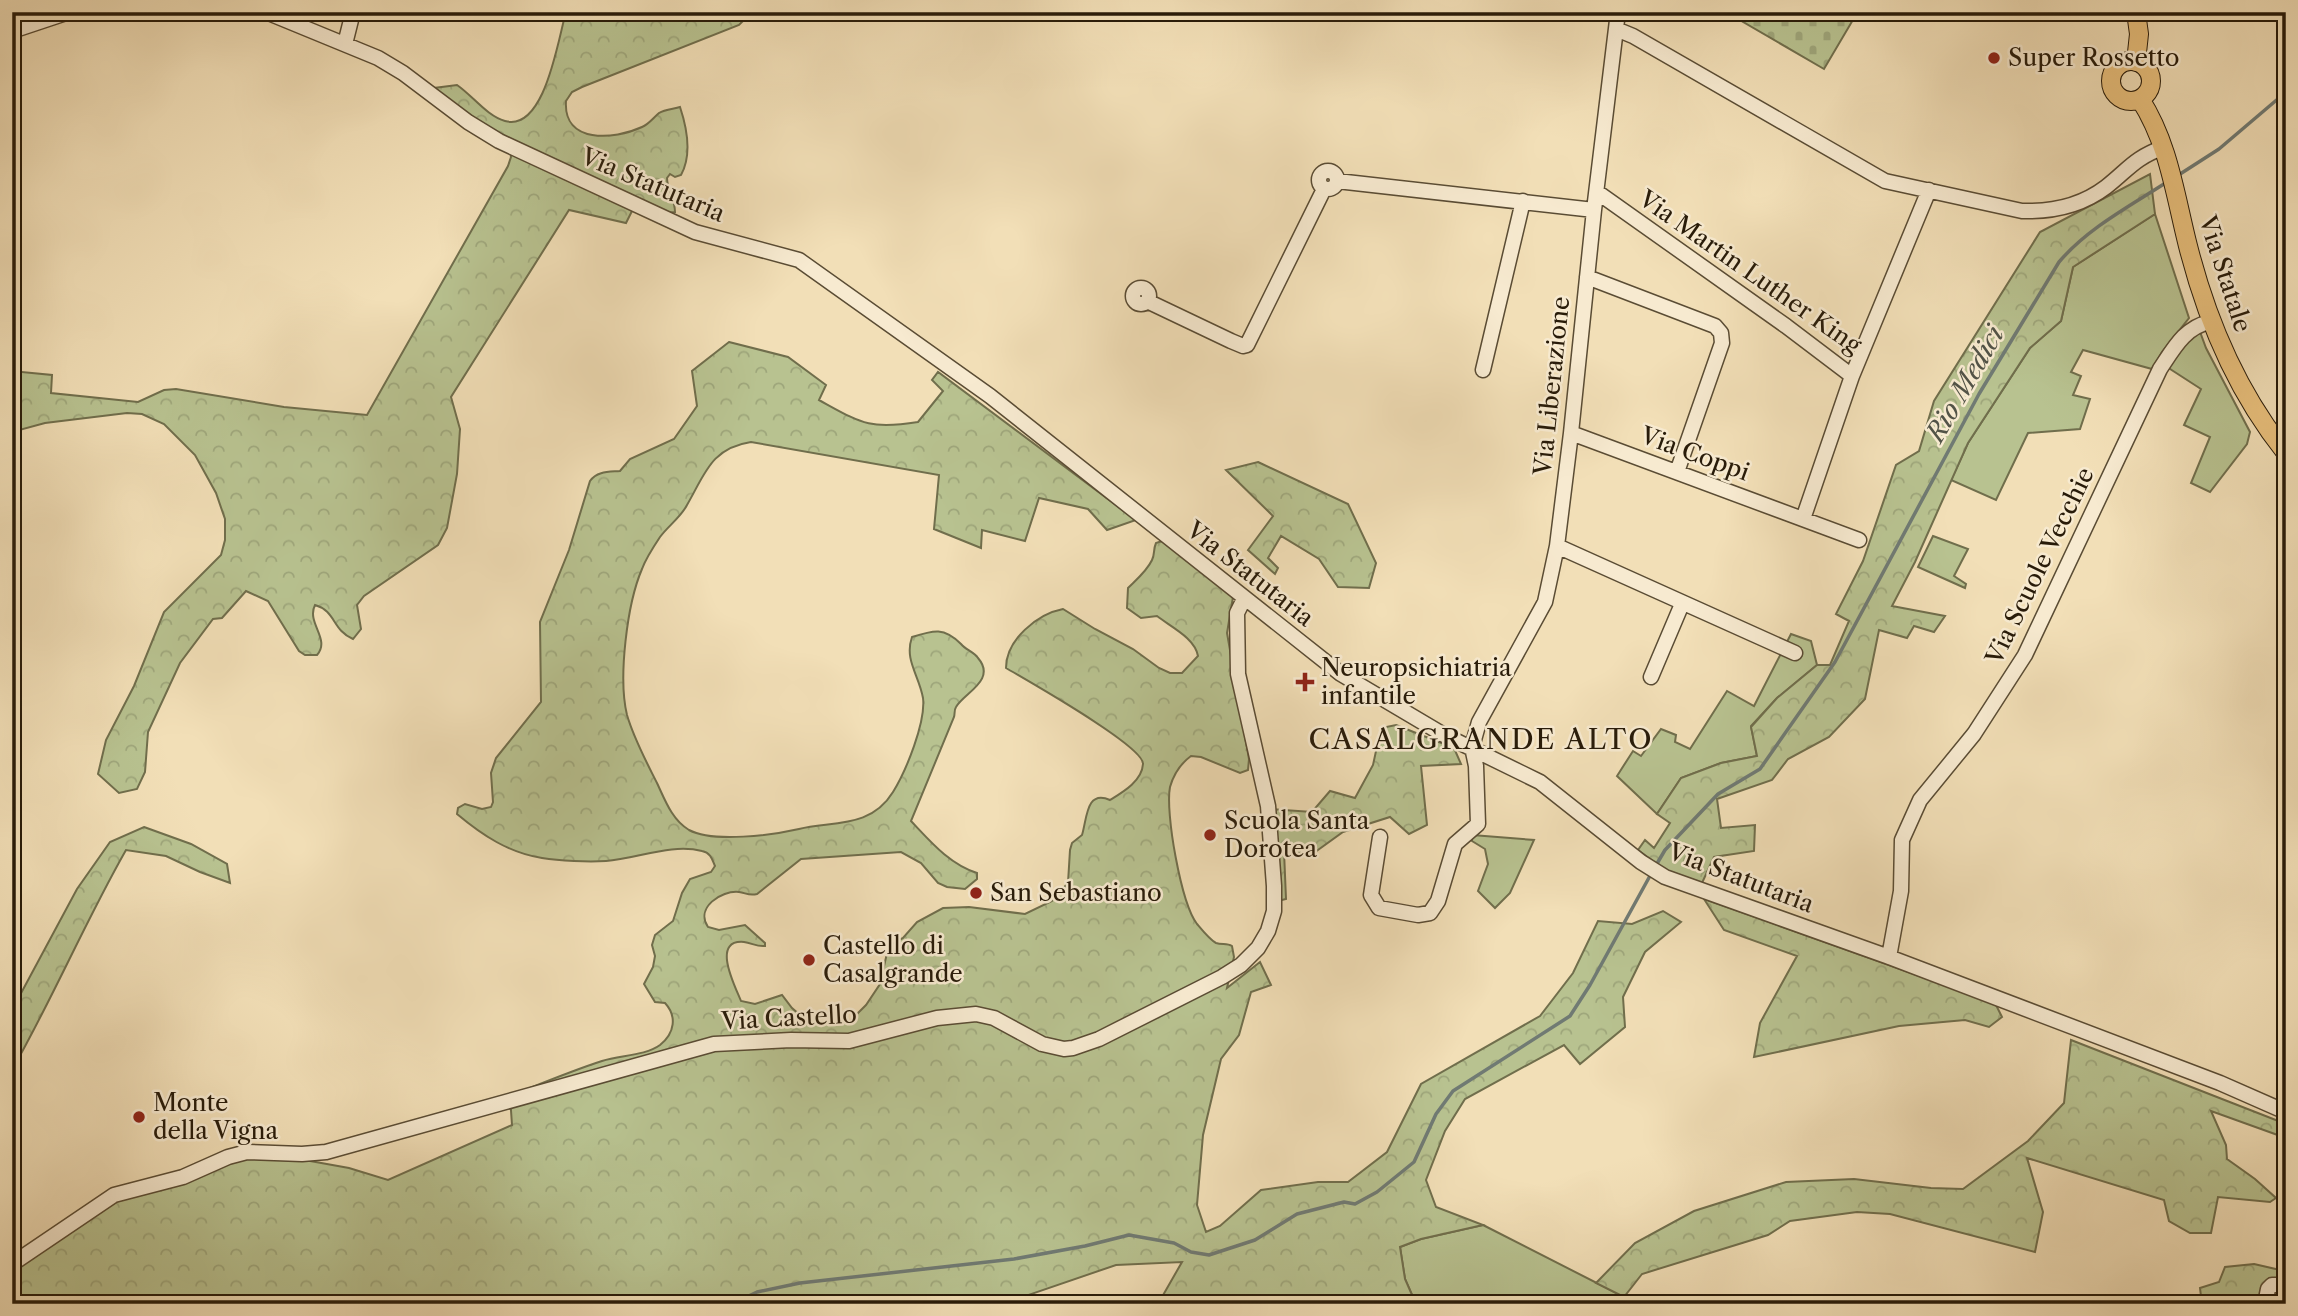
<svg xmlns="http://www.w3.org/2000/svg" width="2298" height="1316" viewBox="0 0 2298 1316" font-family="'Libre Caslon Text',serif">
  <style>
    .green { fill: #b8c290; stroke: #706e4c; stroke-width: 2 }
    .forest { fill: url(#forest-crowns); stroke: #706e4c; stroke-width: 2 }
    .cemetery { fill: url(#cemetery-stones); stroke: #706e4c; stroke-width: 2 }
    .lines { fill: none; stroke-linecap: round; stroke-linejoin: round }
    .stream { stroke: #707a73; stroke-width: 3.5 }
    .minor-casing { stroke: #5a4c34; stroke-width: 17 }
    .major-casing { stroke: #281b09; stroke-width: 20 }
    .minor { stroke: #f7ead0; stroke-width: 14 }
    .major { stroke: #e9c07c; stroke-width: 18 }
    .poi-dot { fill: #8f2418; stroke: #f7ead0; stroke-width: 2.5 }
    .labels { text-anchor: middle; stroke-width: 5; stroke-linejoin: round; paint-order: stroke }
    .poi-label { font-size: 24px; fill: #281b09; stroke: #f7ead0; text-anchor: start }
    .street-label { font-size: 24px; fill: #281b09; stroke: #f7ead0 }
    .water-label { font-size: 26px; font-style: italic; fill: #525347; stroke: #f7ead0 }
    .quarter-label { font-size: 28px; letter-spacing: 2px; fill: #281b09; stroke: #f7ead0 }
  </style>
  <defs>
    <pattern id="forest-crowns" width="20" height="18" patternUnits="userSpaceOnUse" patternTransform="scale(1.75)"><rect width="20" height="18" fill="#b8c290"/><path d="M2 6a3 3 0 1 1 6 0M12 15a3 3 0 1 1 6 0" fill="none" stroke="#9ea67b"/></pattern>
    <pattern id="cemetery-stones" width="16" height="16" patternUnits="userSpaceOnUse" patternTransform="scale(1.75)"><rect width="16" height="16" fill="#b8c290"/><path d="M2 7V4a2 2 0 0 1 4 0v3zM10 15v-3a2 2 0 0 1 4 0v3z" fill="#9ea67b"/></pattern>
  </defs>
  <rect width="100%" height="100%" fill="#f2dfb7"/>
  <filter id="stains"><feTurbulence type="fractalNoise" baseFrequency=".00286" numOctaves="4"/><feColorMatrix values="0 0 0 0 .2 0 0 0 0 .09 0 0 0 0 .02 0 0 0 .5 -.17"/></filter>
  <radialGradient id="worn" r=".72"><stop offset=".6" stop-color="#630" stop-opacity="0"/><stop offset="1" stop-color="#630" stop-opacity=".3"/></radialGradient>
  <path class="green" d="M2155,214L2189,318L2162,352L2152,369L2083,350L2071,372L2081,376L2073,395L2090,399L2080,429L2028,433L1996,500L1951,480L1968,443L2030,348L2061,321L2073,267Z
    M2199,329L2206,348L2250,432L2247,444L2210,492L2191,483L2210,437L2184,425L2201,389L2167,367L2185,339Z
    M1933,536L1968,549L1954,576L1966,584L1965,588L1918,567Z
    M1791,634L1811,641L1817,665L1777,698L1751,726L1757,756L1721,763L1681,778L1657,814L1617,776L1633,751L1641,756L1661,729L1676,735L1675,742L1690,749L1727,691L1754,706Z
    M1472,835L1534,840L1510,893L1495,908L1478,891L1488,864L1485,849L1472,841Z
    M1483,1225L1638,1304H1416L1405,1279L1400,1247L1421,1239Z"/>
  <path class="forest" d="M566,12H752L739,25L582,87L572,92L566,101C563,144 614,140 642,127C649,124 653,118 659,113C665,109 674,109 680,107C687,128 692,155 681,175L675,177L670,174L667,178C667,190 675,199 675,212L665,213L637,201L626,223L569,210L451,397L460,429L457,474L447,528L438,545L364,596L357,605L361,629L353,639C332,630 336,611 315,605C306,623 331,639 317,655H305L299,651L268,601L246,591L222,618L213,619L180,663L148,732L145,772L137,789L119,793L98,774L106,740L134,686L164,612L221,555L225,540V519L216,493L195,455L164,424L142,414L127,413L45,423L19,430L12,440V371L52,375L51,393L138,402L164,390L176,389L284,407L367,415L508,166L511,157L509,146L434,88L457,85C473,96 487,116 505,121C545,132 558,39 566,12Z
    M2150,174L2155,214L2073,267L2061,321L2030,348L1968,443L1915,562L1892,606L1945,616L1934,632L1914,626L1907,638L1879,630L1865,699L1829,737L1788,759L1772,780L1717,799L1721,828L1755,825L1754,851L1714,857L1702,883L1665,870L1638,850L1645,840L1654,848L1670,823L1657,814L1681,778L1721,763L1757,756L1751,727L1777,698L1817,665H1830L1849,621L1836,614L1863,561L1896,465L1919,451L1934,401L2040,232Z
    M729,342L788,357L826,385L819,400C861,423 869,430 918,422L943,391L932,380L938,372L1136,520L1107,530L1088,509L1039,498L1025,541L982,530L981,548L934,529L939,475L751,442C711,448 705,474 687,505C681,517 668,526 660,537C654,546 646,558 642,569C627,604 618,678 627,715C634,739 646,761 657,783C665,800 672,820 689,830C713,843 773,835 799,829C834,821 871,828 893,792C906,771 926,722 923,698C919,675 904,660 912,637C934,630 944,627 961,644C966,650 974,652 978,658C997,680 964,693 956,707C954,710 955,714 954,717L911,821C930,841 949,864 977,873V879L965,889L947,887L938,883L921,863L901,852L801,859L757,894C749,896 746,893 739,892C721,890 695,908 708,927L719,930L745,925L765,943V946C757,947 752,943 744,942C710,939 736,988 741,1001L755,1004L782,995L792,1008L808,1022L824,1024L850,1021L866,1005L880,984L887,953L892,944L903,938L917,922L943,908L969,907L1025,914L1052,901L1068,883L1070,850L1072,843L1082,835C1087,819 1086,789 1110,800C1123,792 1142,781 1143,764C1144,746 1026,680 1006,668C1006,640 1037,614 1063,609L1095,629L1133,649L1159,668L1170,673H1182L1198,656C1195,638 1171,627 1157,616L1141,618L1127,608L1128,588C1136,580 1147,571 1152,560C1155,554 1153,550 1156,543L1165,540L1233,597L1227,633L1249,759L1248,770L1240,773L1201,757L1191,756C1180,764 1174,773 1170,787C1165,812 1181,903 1197,924C1202,930 1210,940 1216,943C1222,945 1227,943 1232,946L1234,957L1227,988L1260,962L1271,985L1251,992L1239,1035L1221,1059L1203,1135L1197,1205L1206,1232L1220,1226L1261,1190L1318,1182H1348L1387,1152L1421,1084L1540,1016L1573,973L1598,921L1632,924L1663,911L1681,922L1645,952L1623,997L1625,1027L1580,1064L1564,1045L1465,1099L1445,1131L1426,1180L1436,1207L1483,1225L1421,1239L1400,1247L1405,1279L1416,1304H1158L1182,1262L1116,1265L1002,1304H12V1272L119,1200L235,1155L288,1157L349,1168L388,1180L512,1125L510,1096C540,1084 571,1071 602,1061C620,1055 645,1056 660,1045C675,1033 677,1016 665,1003L655,1002L644,984L653,967L655,956L652,945L655,935L673,921L682,893L690,879L711,872L715,866C712,859 711,853 702,851C671,843 637,859 606,861C588,862 560,861 542,858C509,853 482,835 457,814L458,808L465,804L482,809L491,807L493,802L491,773L496,758L541,702L540,622L569,550L590,481C597,471 609,472 620,471L630,459L674,439L697,406L692,371Z
    M1258,462L1348,504L1376,563L1369,588L1338,587L1319,559L1281,536L1268,558L1278,568L1275,574L1248,550L1273,516L1226,470Z
    M1396,725L1454,748L1461,764L1421,766L1427,825L1409,834L1390,817L1343,832L1311,855L1284,851L1286,899L1274,902L1269,809L1312,812L1330,791L1355,798L1373,765L1381,728Z
    M144,827L191,844L227,864L230,883L200,872L166,856L126,850C85,922 53,998 12,1070V1010L77,889L110,842Z
    M1704,899L1995,1003L2002,1017L1989,1027L1965,1020L1899,1026L1754,1057L1760,1023L1797,956L1724,930Z
    M2071,1040L2286,1124V1138L2211,1111L2226,1145L2227,1159L2255,1179L2276,1198L2270,1202L2218,1197L2211,1233H2190L2169,1221L2164,1200L2027,1158L2043,1212L2035,1252L1890,1214L1857,1212L1790,1221L1768,1235L1642,1274L1624,1297L1596,1283L1635,1243L1694,1211L1786,1182L1854,1179L1931,1188L1963,1189L2028,1141L2064,1103Z
    M2254,1264L2280,1270L2286,1274V1304H2202L2200,1288L2219,1282L2225,1267Z"/>
  <path class="cemetery" d="M1726,12H1857V13L1824,69Z"/>
  <g class="lines">
    <path class="stream" d="M2177,176L2219,149L2286,92
      M1655,867L1665,850L1718,794L1760,769L1835,662L1979,394L2059,262C2088,228 2130,206 2167,182
      M732,1304L757,1292L800,1283L1014,1259L1085,1246L1129,1235L1174,1243L1191,1252L1209,1255L1255,1240L1297,1214L1344,1202L1355,1204L1377,1192L1414,1162L1436,1114L1453,1091L1570,1016L1590,985L1651,874"/>
    <g class="minor-casing">
      <path id="minor" d="M266,12L378,58L403,73L468,122L499,141L695,232L799,260L990,396L1341,674L1444,735L1540,782L1641,862L1665,877L1889,957L2220,1083L2286,1112
        M1616,29L1633,36L1885,181L2022,211C2052,212 2081,206 2106,187C2130,168 2133,159 2164,147
        M12,31L69,12
        M345,44L353,12
        M1319 180a9 9 0 1 1 18 0a9 9 0 1 1-18 0Z
        M1337,181L1594,210
        M1597,192L1786,326L1852,376
        M1587,277L1715,326L1721,333L1722,343L1677,472
        M1133 296a8 8 0 1 1 16 0a8 8 0 1 1-16 0Z
        M1147,301L1231,341L1243,346L1247,345L1324,189
        M1483,370L1523,201
        M1571,433L1859,540
        M1803,519L1852,376L1929,190
        M1557,546L1795,653
        M1651,677L1682,604
        M1380,837L1371,895L1379,908L1418,915L1430,913L1438,901L1455,844L1478,824L1476,766L1472,747L1479,722L1545,602L1557,546L1571,433L1594,210L1618,12
        M1889,957L1901,891L1902,840L1920,800L1974,734L2025,655L2160,369C2174,348 2185,327 2210,322
        M12,1264L114,1195L183,1177L228,1157L247,1152L302,1154L326,1152L714,1044L791,1040L849,1041L937,1018L976,1014L994,1018L1042,1044L1064,1049L1073,1048L1099,1039L1222,977L1241,965L1258,948L1268,931L1274,911V886L1268,806L1238,674L1237,613L1244,599
        M2265,1304L2268,1289L2272,1285H2281L2286,1290"/>
    </g>
    <g class="major-casing">
      <path id="major" d="M2111 81a20 20 0 1 1 40 0a20 20 0 1 1-40 0Z
        M2136,62L2139,34L2136,12
        M2140,99C2169,144 2175,195 2188,246C2207,321 2237,392 2286,453"/>
    </g>
    <use href="#minor" class="minor"/>
    <use href="#major" class="major"/>
  </g>
  <g class="poi-dot">
    <circle cx="1994" cy="58" r="7"/>
    <path d="M1301.5 671.5h7v7h7v7h-7v7h-7v-7h-7v-7h7z"/>
    <circle cx="1210" cy="835" r="7"/>
    <circle cx="976" cy="893" r="7"/>
    <circle cx="809" cy="960" r="7"/>
    <circle cx="139" cy="1117" r="7"/>
  </g>
  <g class="labels">
    <g class="poi-label">
      <text x="2008" y="66">Super Rossetto</text>
      <text x="1321" y="676">Neuropsichiatria<tspan x="1321" dy="28">infantile</tspan></text>
      <text x="1224" y="829">Scuola Santa<tspan x="1224" dy="28">Dorotea</tspan></text>
      <text x="990" y="901">San Sebastiano</text>
      <text x="823" y="954">Castello di<tspan x="823" dy="28">Casalgrande</tspan></text>
      <text x="153" y="1111">Monte<tspan x="153" dy="28">della Vigna</tspan></text>
    </g>
    <g class="street-label">
      <text transform="translate(653 185) rotate(23)" y="8">Via Statutaria</text>
      <text transform="translate(1750 272) rotate(35)" y="8">Via Martin Luther King</text>
      <text transform="translate(2225 274) rotate(72)" y="8">Via Statale</text>
      <text transform="translate(1552 386) rotate(-84)" y="8">Via Liberazione</text>
      <text transform="translate(1695 454) rotate(20)" y="8">Via Coppi</text>
      <text transform="translate(2040 566) rotate(-64)" y="8">Via Scuole Vecchie</text>
      <text transform="translate(1250 574) rotate(38)" y="8">Via Statutaria</text>
      <text transform="translate(1741 878) rotate(21)" y="8">Via Statutaria</text>
      <text transform="translate(789 1018) rotate(-3)" y="8">Via Castello</text>
    </g>
    <g class="water-label">
      <text transform="translate(1965 384) rotate(-60)" y="9">Rio Medici</text>
    </g>
    <g class="quarter-label">
      <text x="1481" y="749">CASALGRANDE ALTO</text>
    </g>
  </g>
  <rect width="2298" height="1316" fill="none" stroke="#f2dfb7" stroke-width="42"/>
  <rect x="14" y="14" width="2270" height="1288" fill="none" stroke="#281b09" stroke-width="3.5"/>
  <rect x="21" y="21" width="2256" height="1274" fill="none" stroke="#281b09" stroke-width="2"/>
  <rect width="100%" height="100%" filter="url(#stains)"/>
  <rect width="100%" height="100%" fill="url(#worn)"/>
</svg>
